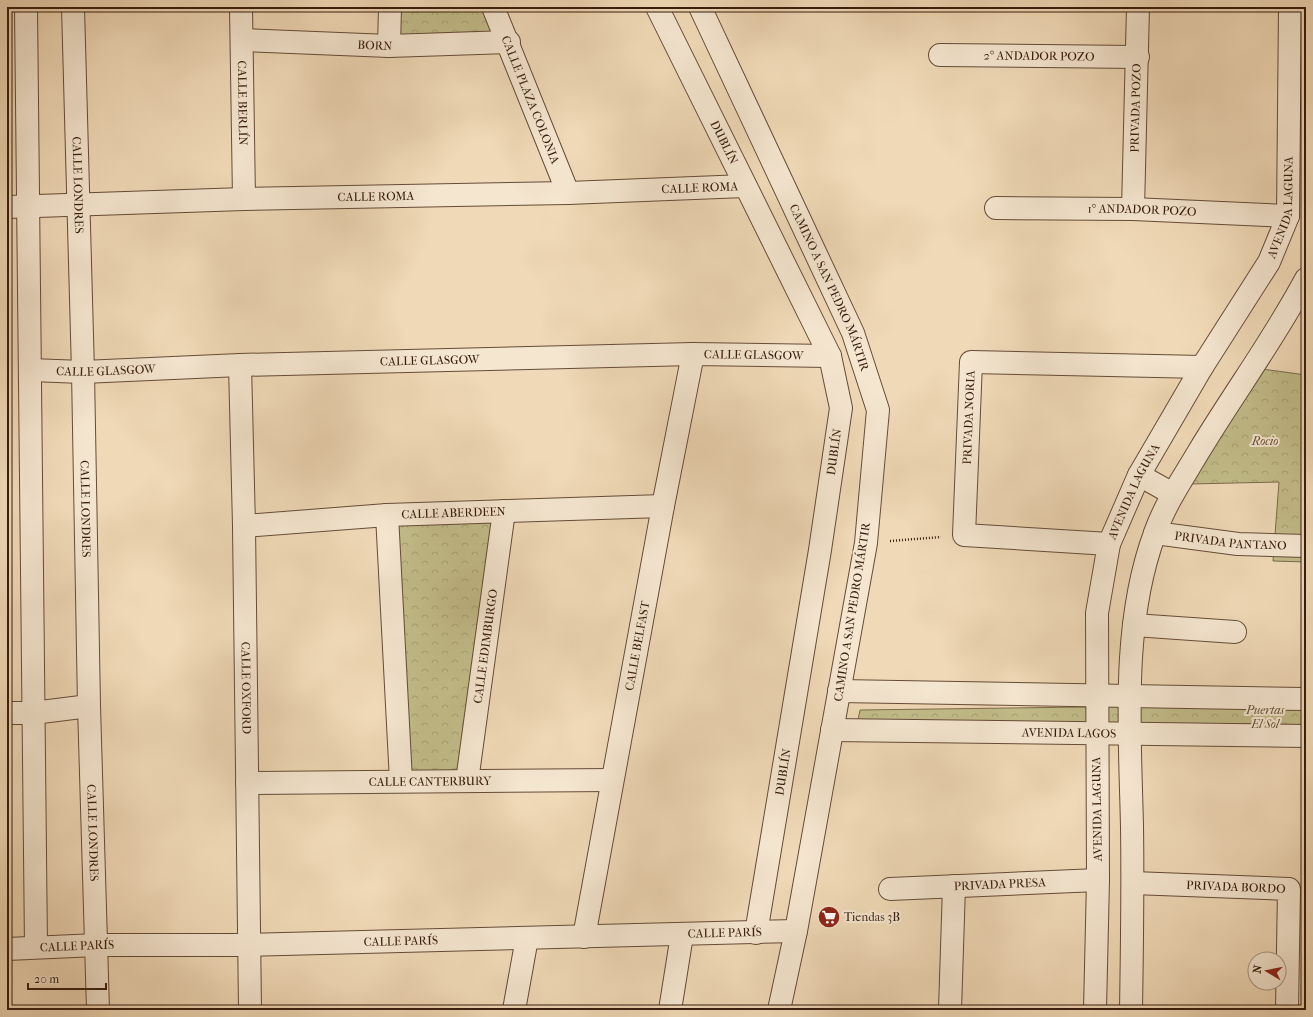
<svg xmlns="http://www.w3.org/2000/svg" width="1313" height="1017" viewBox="0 0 1313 1017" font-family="'IM FELL French Canon',serif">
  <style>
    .park { fill: url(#park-crowns); stroke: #7c6c4c }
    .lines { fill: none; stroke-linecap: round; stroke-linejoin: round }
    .minor-casing { stroke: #654c38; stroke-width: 24 }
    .path { stroke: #371d0e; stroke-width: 2.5; stroke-dasharray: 1 2; stroke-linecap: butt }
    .minor { stroke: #f5e6d0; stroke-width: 22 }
    .labels { text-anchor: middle; stroke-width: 4; stroke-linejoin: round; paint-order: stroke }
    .street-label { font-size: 12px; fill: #371d0e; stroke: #f5e6d0 }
    .park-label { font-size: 12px; font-style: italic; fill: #614d33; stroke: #f5e6d0 }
    .poi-label { font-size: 12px; fill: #371d0e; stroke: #f5e6d0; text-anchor: start }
  </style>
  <defs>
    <pattern id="park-crowns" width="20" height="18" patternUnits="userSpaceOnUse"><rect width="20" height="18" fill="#c2bc89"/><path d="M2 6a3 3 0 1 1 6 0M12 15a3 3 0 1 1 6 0" fill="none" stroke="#a7a175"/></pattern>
  </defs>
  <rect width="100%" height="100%" fill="#f0d9b7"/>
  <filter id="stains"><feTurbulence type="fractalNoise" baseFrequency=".005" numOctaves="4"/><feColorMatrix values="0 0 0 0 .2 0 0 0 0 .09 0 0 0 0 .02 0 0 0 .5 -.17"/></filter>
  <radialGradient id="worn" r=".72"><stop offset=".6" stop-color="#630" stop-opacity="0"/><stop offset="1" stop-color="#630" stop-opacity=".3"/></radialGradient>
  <path class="park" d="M390,7H493L509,42L389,46Z
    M1262,369L1306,375V562L1273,561L1279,482L1190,484Z
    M500,516L462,775L408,776L394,518Z
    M1306,699V735L858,720L860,710L1160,706Z"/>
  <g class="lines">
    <g class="minor-casing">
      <g id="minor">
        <path d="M26,7L36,947"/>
        <path id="s1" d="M73,7L83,372L89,706L98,1010"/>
        <path id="s2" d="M241,7L244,199"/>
        <path id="s3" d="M493,7L568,193"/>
        <path id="s4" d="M657,7L830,356L841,408L820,550L756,933"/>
        <path id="s5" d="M700,7L853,333L878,410L866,543L796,931L779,1010"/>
        <path id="s6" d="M242,40L389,46L509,42"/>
        <path d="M389,46L390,7"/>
        <path id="s7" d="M940,55L1138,57"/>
        <path id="s8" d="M7,207L244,199L568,193L745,186"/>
        <path id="s9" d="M996,208L1133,209L1288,216"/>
        <path id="s10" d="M1133,209L1138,7"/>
        <path id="s11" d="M240,365L244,526L250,1010"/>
        <path id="s12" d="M30,370L83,372L240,365L693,354L830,356"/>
        <path d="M1139,475L1173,494"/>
        <path d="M387,515L401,781"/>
        <path id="s13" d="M244,526L387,515L663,506"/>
        <path id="s14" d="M1155,533L1238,544L1306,546"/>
        <path id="s15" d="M1109,544L964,535L971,362L1202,367"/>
        <path d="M1134,625L1235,632"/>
        <path d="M839,691L1306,699"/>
        <path d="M7,713H33L89,706"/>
        <path id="s16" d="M832,730L1306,736"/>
        <path id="s17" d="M467,781L504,511"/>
        <path id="s18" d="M247,783L612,780"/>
        <path id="s19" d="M1133,883L1289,889L1287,1010"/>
        <path id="s20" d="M890,889L1098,880"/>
        <path id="s21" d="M584,937L663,506L693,354"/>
        <path id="s22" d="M7,949L97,945H248L796,931"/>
        <path d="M514,1010L527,938"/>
        <path d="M670,1010L682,935"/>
        <path d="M950,1010L954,886"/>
        <path id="s23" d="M1095,1010L1098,880L1097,613L1109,544L1139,475L1202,367L1269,262L1288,216L1290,7"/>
        <path d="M1131,1010C1132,949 1133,888 1132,827C1130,732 1121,624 1155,533C1165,504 1183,478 1199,451C1234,393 1274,339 1306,279"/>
      </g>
    </g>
    <path class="path" d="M890,541L941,537"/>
    <use href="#minor" class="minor"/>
  </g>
  <defs>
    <g id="supermarket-disc" transform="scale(1.15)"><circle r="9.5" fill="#8f2418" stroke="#f5e6d0"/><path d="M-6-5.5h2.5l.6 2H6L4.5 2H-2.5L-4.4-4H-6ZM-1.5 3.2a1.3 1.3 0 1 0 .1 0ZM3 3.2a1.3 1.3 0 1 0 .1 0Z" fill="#fff"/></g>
  </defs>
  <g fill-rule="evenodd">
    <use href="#supermarket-disc" x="829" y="917"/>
  </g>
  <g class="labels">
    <g class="street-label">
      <text dy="4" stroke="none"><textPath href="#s6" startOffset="133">BORN</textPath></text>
      <text dy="4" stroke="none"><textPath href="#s7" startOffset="99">2° ANDADOR POZO</textPath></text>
      <text dy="4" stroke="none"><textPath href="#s3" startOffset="100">CALLE PLAZA COLONIA</textPath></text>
      <text dy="4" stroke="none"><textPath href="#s2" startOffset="96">CALLE BERLÍN</textPath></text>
      <text dy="4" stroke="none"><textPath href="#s10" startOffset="101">PRIVADA POZO</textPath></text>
      <text dy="4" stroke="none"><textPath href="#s4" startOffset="151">DUBLÍN</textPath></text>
      <text dy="4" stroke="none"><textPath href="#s1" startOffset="178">CALLE LONDRES</textPath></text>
      <text dy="4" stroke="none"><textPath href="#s8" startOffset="693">CALLE ROMA</textPath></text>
      <text dy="4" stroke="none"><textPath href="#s8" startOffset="369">CALLE ROMA</textPath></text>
      <text dy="4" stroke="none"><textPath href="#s23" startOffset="849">AVENIDA LAGUNA</textPath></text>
      <text dy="4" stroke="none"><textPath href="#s9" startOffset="146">1° ANDADOR POZO</textPath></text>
      <text dy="4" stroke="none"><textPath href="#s5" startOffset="309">CAMINO A SAN PEDRO MÁRTIR</textPath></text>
      <text dy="4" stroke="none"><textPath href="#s12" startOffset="724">CALLE GLASGOW</textPath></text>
      <text dy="4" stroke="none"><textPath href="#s12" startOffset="400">CALLE GLASGOW</textPath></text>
      <text dy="4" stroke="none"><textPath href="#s12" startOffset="76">CALLE GLASGOW</textPath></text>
      <text dy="4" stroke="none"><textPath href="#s15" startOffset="263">PRIVADA NORIA</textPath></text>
      <text transform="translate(834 452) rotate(-82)" y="4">DUBLÍN</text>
      <text dy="4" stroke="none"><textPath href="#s23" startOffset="525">AVENIDA LAGUNA</textPath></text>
      <text dy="4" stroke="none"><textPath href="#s1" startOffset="502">CALLE LONDRES</textPath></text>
      <text dy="4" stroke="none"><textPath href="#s13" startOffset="210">CALLE ABERDEEN</textPath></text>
      <text dy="4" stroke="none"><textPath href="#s14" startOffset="76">PRIVADA PANTANO</textPath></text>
      <text transform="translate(852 612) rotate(-81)" y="4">CAMINO A SAN PEDRO MÁRTIR</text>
      <text dy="4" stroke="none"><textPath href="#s21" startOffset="296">CALLE BELFAST</textPath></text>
      <text dy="4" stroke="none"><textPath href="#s17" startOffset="136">CALLE EDIMBURGO</textPath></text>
      <text dy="4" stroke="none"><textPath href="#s11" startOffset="323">CALLE OXFORD</textPath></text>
      <text dy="4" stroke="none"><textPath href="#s16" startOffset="237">AVENIDA LAGOS</textPath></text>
      <text transform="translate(783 772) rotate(-81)" y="4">DUBLÍN</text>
      <text dy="4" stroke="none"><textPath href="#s18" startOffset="183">CALLE CANTERBURY</textPath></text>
      <text transform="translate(1097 809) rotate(-91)" y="4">AVENIDA LAGUNA</text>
      <text dy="4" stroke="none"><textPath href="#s1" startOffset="826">CALLE LONDRES</textPath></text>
      <text dy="4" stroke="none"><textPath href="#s20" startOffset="110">PRIVADA PRESA</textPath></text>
      <text dy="4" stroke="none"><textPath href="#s19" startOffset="103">PRIVADA BORDO</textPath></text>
      <text dy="4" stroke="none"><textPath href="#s22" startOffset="718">CALLE PARÍS</textPath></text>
      <text dy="4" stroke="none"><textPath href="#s22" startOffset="394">CALLE PARÍS</textPath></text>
      <text dy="4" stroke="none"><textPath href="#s22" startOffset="70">CALLE PARÍS</textPath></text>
    </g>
    <g class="park-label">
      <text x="1265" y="445">Rocio</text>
      <text x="1265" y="714">Puertas<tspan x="1265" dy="14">El Sol</tspan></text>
    </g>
    <g class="poi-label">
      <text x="844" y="921">Tiendas 3B</text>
    </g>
  </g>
  <rect width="1313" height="1017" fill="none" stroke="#f0d9b7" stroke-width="24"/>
  <rect x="8" y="8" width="1297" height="1001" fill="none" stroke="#371d0e" stroke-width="2"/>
  <rect x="12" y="12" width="1289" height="993" fill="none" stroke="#371d0e"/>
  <g transform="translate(1267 971) rotate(280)"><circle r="19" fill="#f5e6d0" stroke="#a99682"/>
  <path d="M0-3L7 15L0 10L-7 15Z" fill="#8f2418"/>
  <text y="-6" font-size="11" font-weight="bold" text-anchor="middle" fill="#371d0e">N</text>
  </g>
  <path d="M28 983v6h78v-6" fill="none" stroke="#371d0e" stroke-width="2"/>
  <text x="34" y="983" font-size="12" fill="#371d0e" stroke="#f5e6d0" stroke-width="3" paint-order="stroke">20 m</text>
  <rect width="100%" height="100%" filter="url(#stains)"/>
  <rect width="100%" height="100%" fill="url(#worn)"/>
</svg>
